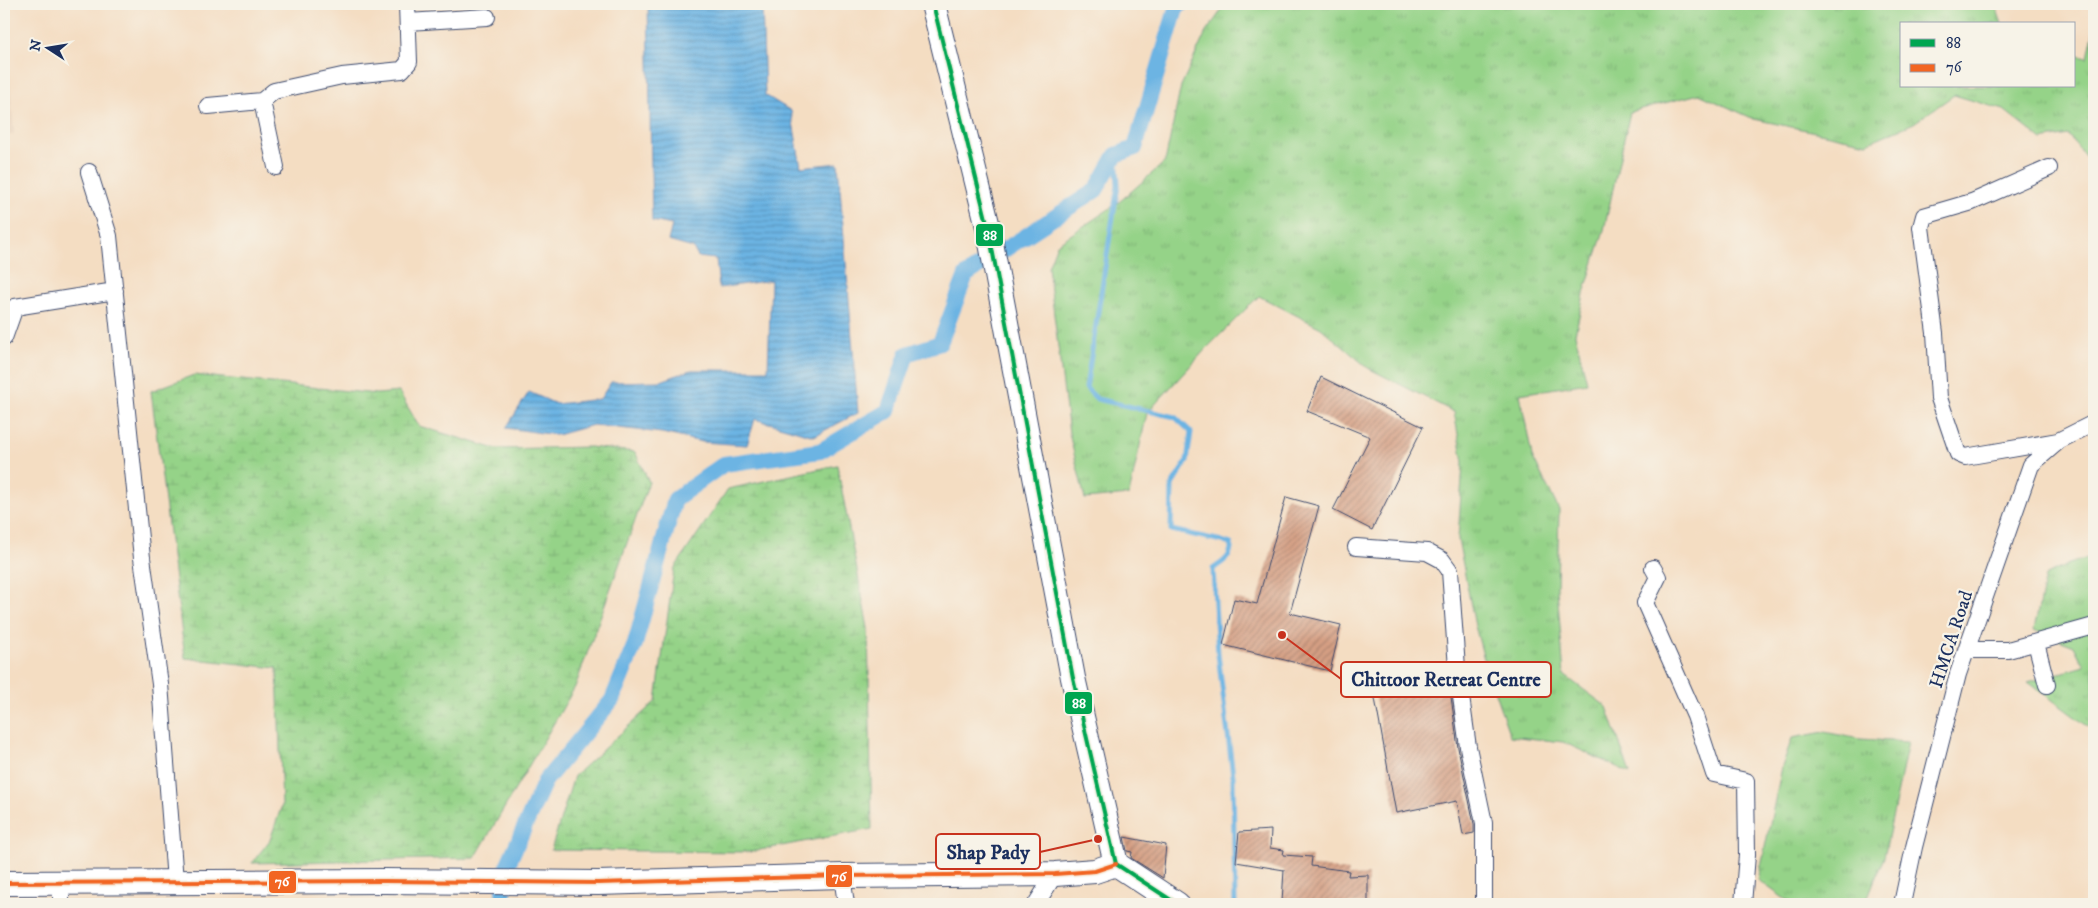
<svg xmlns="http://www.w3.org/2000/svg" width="2098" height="908" viewBox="0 0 2098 908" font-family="'IM FELL DW Pica',serif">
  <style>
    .built { fill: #e7cfb8 }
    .grass { fill: url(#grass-tufts); stroke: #588173 }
    .wetland { fill: url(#wetland-marsh); stroke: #588173 }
    .water { fill: url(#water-rules); stroke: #4472a0 }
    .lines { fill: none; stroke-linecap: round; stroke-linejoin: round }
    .stream { stroke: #6cb4e3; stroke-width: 5 }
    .canal { stroke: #6cb4e3; stroke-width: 16 }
    .building { fill: url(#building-hatch) }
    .street-casing { stroke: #3c496d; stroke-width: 18 }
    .secondary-casing { stroke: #3c496d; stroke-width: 26 }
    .street { stroke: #fff; stroke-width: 16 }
    .secondary { stroke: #fff; stroke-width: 24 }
    .bus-1-casing { stroke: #f7f3e8; stroke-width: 8 }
    .bus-2-casing { stroke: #f7f3e8; stroke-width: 8 }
    .bus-1 { stroke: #00a651; stroke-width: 4 }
    .bus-2 { stroke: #f26522; stroke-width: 4 }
    .labels { text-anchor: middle; stroke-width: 4.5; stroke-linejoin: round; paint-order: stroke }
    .street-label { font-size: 19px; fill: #1b2f5e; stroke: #f7f3e8 }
    .leader { fill: none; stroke: #c8321e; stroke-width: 2 }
    .callout-dot { fill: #c8321e; stroke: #f7f3e8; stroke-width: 2 }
    .callout { fill: #f7f3e8; stroke: #c8321e; stroke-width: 2 }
    .callout-label { font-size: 20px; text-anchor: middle; font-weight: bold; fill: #1b2f5e }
    .line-badge { stroke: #f7f3e8; stroke-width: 2 }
    .badge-label { font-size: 14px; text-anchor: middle; font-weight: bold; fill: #fff }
  </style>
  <defs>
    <pattern id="grass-tufts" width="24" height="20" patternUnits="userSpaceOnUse" patternTransform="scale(1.25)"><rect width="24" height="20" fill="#95d388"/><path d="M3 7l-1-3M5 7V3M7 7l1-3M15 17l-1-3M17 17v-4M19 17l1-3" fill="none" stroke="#80b578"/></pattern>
    <pattern id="wetland-marsh" width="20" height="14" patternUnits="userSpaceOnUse" patternTransform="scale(1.25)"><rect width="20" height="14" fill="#95d388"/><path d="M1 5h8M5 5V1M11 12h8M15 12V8" fill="none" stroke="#80b578"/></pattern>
    <pattern id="water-rules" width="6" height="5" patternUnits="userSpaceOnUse" patternTransform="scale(1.25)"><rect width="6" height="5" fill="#6cb4e3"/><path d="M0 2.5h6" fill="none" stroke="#5893bb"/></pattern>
    <pattern id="building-hatch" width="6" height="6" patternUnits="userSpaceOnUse" patternTransform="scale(1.25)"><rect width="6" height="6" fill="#d59f83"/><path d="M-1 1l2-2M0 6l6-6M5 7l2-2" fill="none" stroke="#ac826e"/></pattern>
  </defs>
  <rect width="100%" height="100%" fill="#f7f3e8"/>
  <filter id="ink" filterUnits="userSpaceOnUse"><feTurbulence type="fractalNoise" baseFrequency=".02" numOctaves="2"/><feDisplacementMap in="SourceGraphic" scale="10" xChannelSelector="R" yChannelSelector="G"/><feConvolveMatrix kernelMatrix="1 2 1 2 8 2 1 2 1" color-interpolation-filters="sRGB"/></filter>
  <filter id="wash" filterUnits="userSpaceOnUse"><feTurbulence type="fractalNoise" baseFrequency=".0096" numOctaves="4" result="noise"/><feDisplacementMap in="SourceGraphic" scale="20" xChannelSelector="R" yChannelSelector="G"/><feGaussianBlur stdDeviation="1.12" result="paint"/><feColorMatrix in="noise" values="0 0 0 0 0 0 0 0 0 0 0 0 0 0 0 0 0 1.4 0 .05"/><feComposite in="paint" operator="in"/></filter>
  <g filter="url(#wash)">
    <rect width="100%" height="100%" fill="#f4ddc2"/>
    <path class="built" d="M4,4H7L4,5L14,134L4,137Z"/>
    <path class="grass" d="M1226,4H1995L2002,24H1902V86H2074V55L2088,58L2094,28V167L2068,135L2042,140L2004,110L1954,95L1914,123L1867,143L1754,119L1699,94L1630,112L1604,230L1585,290L1575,334L1587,383L1520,394L1532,456L1559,510L1557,589L1564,675L1607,707L1630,773L1563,742L1510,736L1487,670L1475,626L1458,539L1463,462L1454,412L1368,368L1321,328L1259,296L1204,351L1147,413L1129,495L1085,499L1069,433L1048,267L1057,244L1118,203L1165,162L1181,86L1206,32Z
      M2094,556V731L2028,682L2084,666L2074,646L2034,630L2045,576L2069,564Z
      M1824,732L1860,739L1908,742L1884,857L1865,904H1792L1758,880L1782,767L1792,738Z"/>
    <path class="wetland" d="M194,375L377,394L399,392L419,426L496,449L590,447L635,452L649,482L575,687L475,858L252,863L270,840L282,805L277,668L185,658L151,391Z
      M837,465L868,628L872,829L749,852L551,850L574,776L656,701L674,569L728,489Z"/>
    <path class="water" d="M648,4H762L765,95L791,111L801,167L838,163L858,413L814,436L755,419L747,445L702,442L662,433L593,425L557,435L506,428L529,392L556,404L600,399L611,382L661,381L691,370H768L771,280L719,288L716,259L698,257L693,248L668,241L672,225L652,221Z"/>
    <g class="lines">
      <path class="stream" d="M1116,155L1118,185L1086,388L1097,399L1175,417L1191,432L1187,461L1172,485L1171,530L1222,541L1231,544C1232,558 1222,562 1213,569L1218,654L1233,776L1235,904"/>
      <path class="canal" d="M502,904L508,864L545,781L612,700L635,644L675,499L724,464L820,451L888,411L907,354L940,343L966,275L1096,190L1116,155L1135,148L1176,9L1181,4"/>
    </g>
    <g id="blocks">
      <path class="building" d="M1321,377L1423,427L1372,530L1333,510L1370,437L1307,411Z
        M1286,497L1319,506L1290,613L1341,625L1330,671L1223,645L1234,599L1257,604Z
        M1447,668L1458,748L1474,824V833L1463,835L1457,801L1396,813L1372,682Z
        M1271,830L1270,848L1284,850L1283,855L1312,857L1311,866L1349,871L1348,876L1368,875V904L1282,902L1284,870L1236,862L1239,832Z
        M1124,837L1166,845L1163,878L1131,858L1132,852L1127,851Z"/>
    </g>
  </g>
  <g filter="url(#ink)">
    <use href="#blocks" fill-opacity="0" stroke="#3c496d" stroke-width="1"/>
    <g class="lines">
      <g class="street-casing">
        <path id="street" d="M408,22L487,17
          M262,101L276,167
          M208,106L262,101L274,91L342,76L402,70L409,62L407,4
          M2049,168L1972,202L1924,216L1921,227L1935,333L1939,398L1958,454L1965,457L2058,441
          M89,172L109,236L142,558L160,684L175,881
          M4,338L15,307L115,291
          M1356,547L1427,552L1442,560L1450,571L1457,668L1468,747L1484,823V904
          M1653,568L1658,577L1645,603L1695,716L1714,774L1746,781L1747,855L1743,904
          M2036,643L2047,685
          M1966,650H2008L2094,626
          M842,876L846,904
          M61,882V904
          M1036,904L1055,874
          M1902,904L1914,847L1958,674L2031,465L2060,440L2094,423"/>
      </g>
      <g class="secondary-casing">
        <path id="secondary" d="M933,4L988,227L1073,678L1116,864L1177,904
          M4,883L384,881L598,883L842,876L1055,874L1095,871L1116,864"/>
      </g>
      <use href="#street" class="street"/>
      <use href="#secondary" class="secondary"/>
      <g class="bus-1-casing">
        <path id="bus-1" d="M933,4L988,227L1073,678L1116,864L1177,904"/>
      </g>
      <g class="bus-2-casing">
        <path id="bus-2" d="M4,883L384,881L598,883L842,876L1055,874L1095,871L1116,864"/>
      </g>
      <use href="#bus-1" class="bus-1"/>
      <use href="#bus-2" class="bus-2"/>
    </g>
  </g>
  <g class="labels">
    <g class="street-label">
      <text transform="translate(1950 639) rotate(-72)" y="7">HMCA Road</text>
    </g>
  </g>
  <path class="leader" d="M1282 635L1341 679M1098 839L1040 852"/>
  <g class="callout-dot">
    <circle cx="1282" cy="635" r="5"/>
    <circle cx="1098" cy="839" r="5"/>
  </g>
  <g class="callout">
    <rect x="1341" y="662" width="210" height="35" rx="5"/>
    <rect x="936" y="834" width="104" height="35" rx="5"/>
  </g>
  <g class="callout-label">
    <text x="1446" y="686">Chittoor Retreat Centre</text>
    <text x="988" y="859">Shap Pady</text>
  </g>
  <g class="line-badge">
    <rect x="975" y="223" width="29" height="24" rx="5" fill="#00a651"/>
    <rect x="1064" y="691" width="29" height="24" rx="5" fill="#00a651"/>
    <rect x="825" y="864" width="28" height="24" rx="5" fill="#f26522"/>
    <rect x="268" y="870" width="29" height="24" rx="5" fill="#f26522"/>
  </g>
  <g class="badge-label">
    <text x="990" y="240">88</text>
    <text x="1079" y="708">88</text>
    <text x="839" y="881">76</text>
    <text x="282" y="886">76</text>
  </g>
  <rect width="2098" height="908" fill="none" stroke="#f7f3e8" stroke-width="20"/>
  <rect x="1900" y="22" width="175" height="65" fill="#f7f3e8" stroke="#9fa5b1"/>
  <rect x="1910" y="39" width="25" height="8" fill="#00a651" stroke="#9fa5b1"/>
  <text x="1946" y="48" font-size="15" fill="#1b2f5e">88</text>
  <rect x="1910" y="64" width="25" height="8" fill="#f26522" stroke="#9fa5b1"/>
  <text x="1946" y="72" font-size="15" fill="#1b2f5e">76</text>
  <g transform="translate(48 48) rotate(282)" stroke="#f7f3e8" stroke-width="4" paint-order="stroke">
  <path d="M0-4L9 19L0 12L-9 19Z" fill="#1b2f5e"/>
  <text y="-8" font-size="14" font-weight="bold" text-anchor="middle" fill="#1b2f5e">N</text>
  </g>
</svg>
